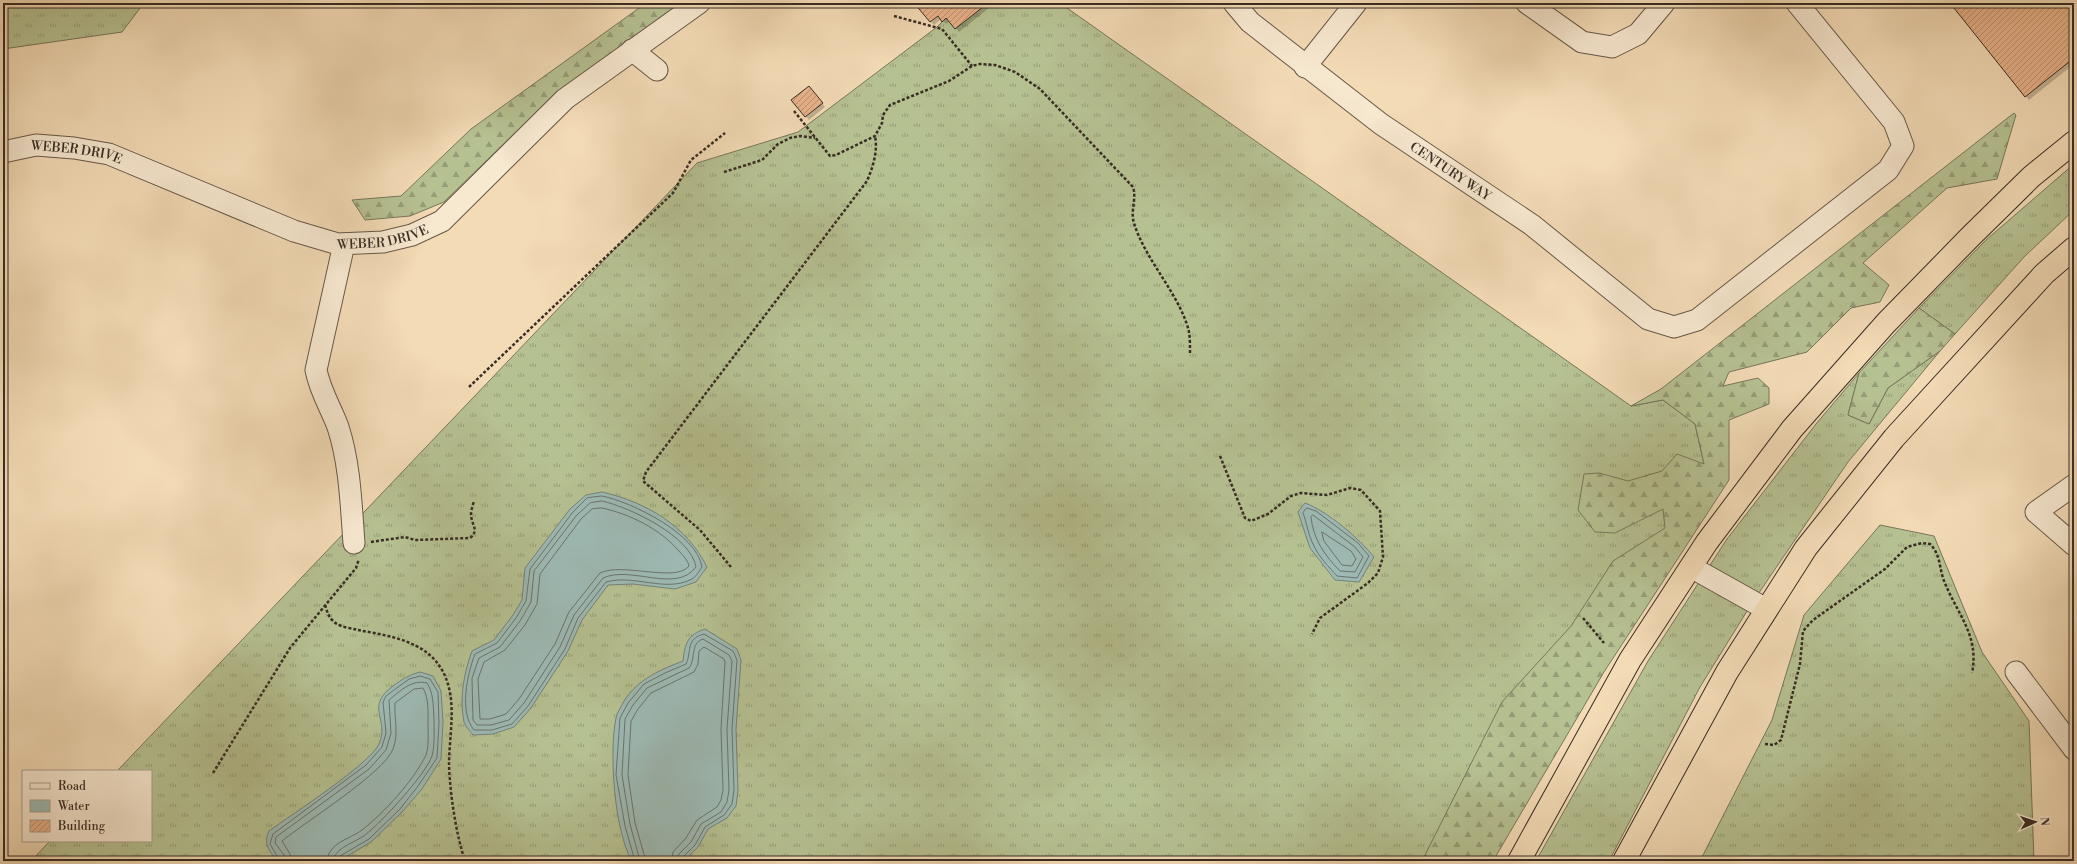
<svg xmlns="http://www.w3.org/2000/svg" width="2077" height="864" viewBox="0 0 2077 864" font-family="'Libre Bodoni',serif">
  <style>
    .grass { fill: url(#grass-tufts); stroke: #77775b }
    .forest { fill: url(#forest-firs); stroke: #77775b }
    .water { fill: #9dbab4; stroke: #75827a }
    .shadow { fill: #0003 }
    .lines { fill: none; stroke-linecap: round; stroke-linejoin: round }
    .shore { stroke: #6a746c; stroke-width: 1 }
    .building { fill: url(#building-hatch); stroke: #382d24 }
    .minor-casing { stroke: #675848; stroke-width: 23 }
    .highway-casing { stroke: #382d24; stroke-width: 24 }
    .path { stroke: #382d24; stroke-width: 2.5; stroke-dasharray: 3 2; stroke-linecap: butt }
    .minor { stroke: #f7e8d0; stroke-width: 21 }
    .highway { stroke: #f3dbb6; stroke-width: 22 }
    .labels { text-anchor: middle; stroke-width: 3.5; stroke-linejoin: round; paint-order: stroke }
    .street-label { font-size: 13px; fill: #382d24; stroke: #f7e8d0 }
  </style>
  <defs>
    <pattern id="grass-tufts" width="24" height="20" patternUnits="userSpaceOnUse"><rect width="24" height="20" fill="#b6c192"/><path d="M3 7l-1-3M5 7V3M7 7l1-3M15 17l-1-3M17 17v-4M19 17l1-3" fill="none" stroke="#959d77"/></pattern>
    <pattern id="forest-firs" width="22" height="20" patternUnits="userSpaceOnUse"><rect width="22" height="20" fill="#b6c192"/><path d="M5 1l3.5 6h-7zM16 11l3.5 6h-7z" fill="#959d77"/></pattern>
    <pattern id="building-hatch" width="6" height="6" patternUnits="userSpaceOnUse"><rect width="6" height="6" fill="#e9b28a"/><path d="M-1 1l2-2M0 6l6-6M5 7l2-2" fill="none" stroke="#be9171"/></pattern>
  </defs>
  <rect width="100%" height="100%" fill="#f3dbb6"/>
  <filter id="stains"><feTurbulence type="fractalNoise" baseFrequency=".005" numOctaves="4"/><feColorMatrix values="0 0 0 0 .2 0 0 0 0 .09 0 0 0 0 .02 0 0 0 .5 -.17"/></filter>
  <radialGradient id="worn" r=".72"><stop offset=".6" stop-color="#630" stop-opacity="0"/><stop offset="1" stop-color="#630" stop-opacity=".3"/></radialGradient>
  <path class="grass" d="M3,3H144L122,32L3,49Z
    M961,3H1060L1631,406L1663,400L1695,424L1704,464L1669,536L1455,861H31L50,841H151V771H117L697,163L798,132L937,27Z
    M2074,164V210L2024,257L1955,334L1919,308L1986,240Z
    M1940,351L1848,462L1752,603L1700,687L1609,861H1536L1648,661L1727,539L1816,424L1859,373L1848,415L1869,424L1888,388Z
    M1880,525L1934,536L1982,652L2029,721L2034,861H1700L1772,720L1804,615Z"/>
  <path class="forest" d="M646,3H682L558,91L444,202L410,216L365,220L352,200L401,196L471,129Z
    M2014,113L2016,115L1997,179L1947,188L1863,263L1889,285L1880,302L1851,308L1807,352L1729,372L1723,386L1758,378L1769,388V404L1729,420V480L1604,672L1493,861H1422L1502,702L1571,626L1613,561L1665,528L1663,509L1615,533L1595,532L1578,510L1584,474L1599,473L1628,481L1662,471L1677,454L1704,464L1695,424L1663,400L1631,406L1661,389Z
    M1919,308L1955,334L1940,351L1888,388L1869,424L1848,415L1859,373Z"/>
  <path class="water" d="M602,492C646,502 687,526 707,567L696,582L675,589L633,584L608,585L582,620L568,651L531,708L514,727L493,734L473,735C470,731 465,726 464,722C459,698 464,673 472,651L494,640L513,615L522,600L525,568L570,509L586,495Z
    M1305,503C1327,511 1359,538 1374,557L1359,582L1335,580L1310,548L1298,512Z
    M705,629L737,649L741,660L736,729L738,791L736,806L727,818L708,829L698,847L684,861H632C614,830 609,752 616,718C617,712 622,706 624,701C638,679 660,670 683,661C685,644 687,635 705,629Z
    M420,672L433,676L441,691L443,722L441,759L422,789L403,811L371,842L339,861H277C269,850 263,844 269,831C291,815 370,764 379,744C390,719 364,707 393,686C402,679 409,675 420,672Z"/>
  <path class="shadow" d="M916,3H995L959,32L950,21L946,24L941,19L934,25Z
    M1951,3H2074V64L2029,100Z
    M812,90L825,107L809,120L793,100Z"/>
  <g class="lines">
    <path class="shore" d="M602,496C632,502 697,534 702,567C699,571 696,577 692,579C666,593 634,574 606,582L578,618L565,649L528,706L512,724L492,730H474C459,712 467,675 475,654L497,643L516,618L526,601L530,569L573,512L587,498Z
      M602,501C629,507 691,536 696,567C676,594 631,565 603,578L574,615L560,647L524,703L509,720L491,725H477L473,720L472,678L479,658L500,647L520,621L531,602L534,571L576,516L590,503Z
      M602,508C630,514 660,529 679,551C683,556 688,560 689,566C676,583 622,562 600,573L569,612L555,644L519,699L506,714L490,719H480L478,679L484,662L505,650L525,625L537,604L540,574L581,519L592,509Z
      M1307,508L1316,511L1358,543L1369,556L1357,578L1337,576C1329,567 1319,557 1314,546C1308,535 1307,523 1303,513Z
      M1313,515L1355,547L1363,557L1355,572L1340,571C1325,556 1313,539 1311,517Z
      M1322,532L1351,551L1356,559L1352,566L1342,565L1324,541Z
      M280,861L270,844L273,834L366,765L382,747L386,733L383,702L386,696L409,679L420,676L430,679L438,692L439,723L437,758L418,786L400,809L369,839L340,856L338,861
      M285,861L284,855L275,843L276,837L369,769L386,750L391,733L389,700C400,691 412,679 427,683C434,694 433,706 434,719C434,729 435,745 432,756C426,774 381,823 365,835C356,842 334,848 333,861
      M291,861L290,854L282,841C305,822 384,773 393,749C399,734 394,719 395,703L414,689L423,688C429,698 428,713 428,724C428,733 429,747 426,755C414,780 384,813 362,830C350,839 328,843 327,861
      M635,861L625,826L616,775L620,718L628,703L644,684L665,673L686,664C692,652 685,639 704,634L733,651L737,660L732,729L734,790L732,804L724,815L705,827L695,845L683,857L682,861
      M640,861L630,824L622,775L625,719L633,705L647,688L689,668C696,659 690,643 703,639L729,655L732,661L727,729L729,790L727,802L721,812L701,824L691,842L679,854L677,861
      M646,861L635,823L628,775L631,721L638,709L651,693L694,672L698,664L699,651L704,647L724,659L725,662L721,729L723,790L721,800L717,807L697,820L686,838L673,852L671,861"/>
  </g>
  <path class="building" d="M914,3H988L955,29L946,18L942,22L938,16L930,22Z
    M1950,3H2074V58L2025,97Z
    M809,86L823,103L805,117L791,100Z"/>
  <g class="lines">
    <g class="minor-casing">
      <g id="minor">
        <path id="s1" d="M1234,3L1250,22L1381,124L1532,225L1648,319L1674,327L1697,320L1888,170L1903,146L1894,122L1797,3"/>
        <path d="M1527,3L1582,42L1612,47L1638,34L1664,3"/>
        <path d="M632,50L657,70"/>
        <path d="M1305,67L1356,3"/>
        <path id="s2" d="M3,152L36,145L74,148L109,154L294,231L338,244L383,242L412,235L442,221L565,99L699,3"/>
        <path d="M344,244L316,370C320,391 331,408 338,427C350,464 351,504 354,543"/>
        <path d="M2074,485L2036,512L2074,545"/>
        <path d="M1691,567L1766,609"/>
        <path d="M2016,672L2074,749"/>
      </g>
    </g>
    <g class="highway-casing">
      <path id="highway" d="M1519,861L1630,660L1707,542L1792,429L1886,323L1970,237L2031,177L2074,142
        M1624,861L1727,672L1806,548L1894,438L2044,274L2074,248"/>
    </g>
    <path class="path" d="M894,16L942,29L972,66
      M794,111L830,156L836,155L875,136L882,123L883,115L890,105L949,81L972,66L980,64L995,65L1015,72L1040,89L1133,187C1137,199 1130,211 1134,223C1145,260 1181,296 1189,332C1190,338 1190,346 1190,353
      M724,172L762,160L778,144L790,138L800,136L815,138
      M469,387L673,193L691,160L725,133
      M1220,456L1245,518L1251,521L1268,514L1291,496L1301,493L1327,495L1350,488L1361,490L1380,511L1383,557L1378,573L1368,583L1320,618L1312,634
      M371,542L405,537L415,540L470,538C480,530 471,525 471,514C471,510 473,505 474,501
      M731,567L700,530L643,481L646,472L867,181C873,167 878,151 875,136
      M325,605C327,611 328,616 333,621C339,627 350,628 358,630C384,635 415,639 434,659C461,689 449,730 449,765C450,794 456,834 465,861
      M1583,618L1604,643
      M1765,744L1774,745L1781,740L1800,664L1803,631L1813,620L1885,569L1907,547L1922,543L1930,544C1940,554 1939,565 1943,578C1955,612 1980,634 1972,673
      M213,773L290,648L356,568L359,559"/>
    <use href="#minor" class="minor"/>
    <use href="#highway" class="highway"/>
  </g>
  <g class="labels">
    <g class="street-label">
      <text dy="5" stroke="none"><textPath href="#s2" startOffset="75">WEBER DRIVE</textPath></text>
      <text dy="5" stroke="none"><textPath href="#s1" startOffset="275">CENTURY WAY</textPath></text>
      <text dy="5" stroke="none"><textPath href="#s2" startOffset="399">WEBER DRIVE</textPath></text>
    </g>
  </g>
  <rect width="2077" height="864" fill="none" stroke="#f3dbb6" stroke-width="16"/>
  <rect x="4" y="4" width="2069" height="856" fill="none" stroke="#382d24" stroke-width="2"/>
  <rect x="8" y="8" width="2061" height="848" fill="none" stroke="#382d24"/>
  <rect x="22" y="770" width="130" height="72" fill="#f7e8d0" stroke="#ab9d8b"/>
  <rect x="30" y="783" width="20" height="6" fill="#f7e8d0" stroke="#ab9d8b"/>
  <text x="58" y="790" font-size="12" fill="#382d24">Road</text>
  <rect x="30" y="800" width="20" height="12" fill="#9dbab4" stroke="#ab9d8b"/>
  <text x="58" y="810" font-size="12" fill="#382d24">Water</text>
  <rect x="30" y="820" width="20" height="12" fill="url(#building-hatch)" stroke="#ab9d8b"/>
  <text x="58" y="830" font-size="12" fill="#382d24">Building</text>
  <g transform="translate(2035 822) rotate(87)" stroke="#f7e8d0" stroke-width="3" paint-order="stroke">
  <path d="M0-3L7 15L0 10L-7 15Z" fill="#382d24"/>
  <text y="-6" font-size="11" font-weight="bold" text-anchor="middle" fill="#382d24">N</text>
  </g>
  <rect width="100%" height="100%" filter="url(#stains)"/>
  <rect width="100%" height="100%" fill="url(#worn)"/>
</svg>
